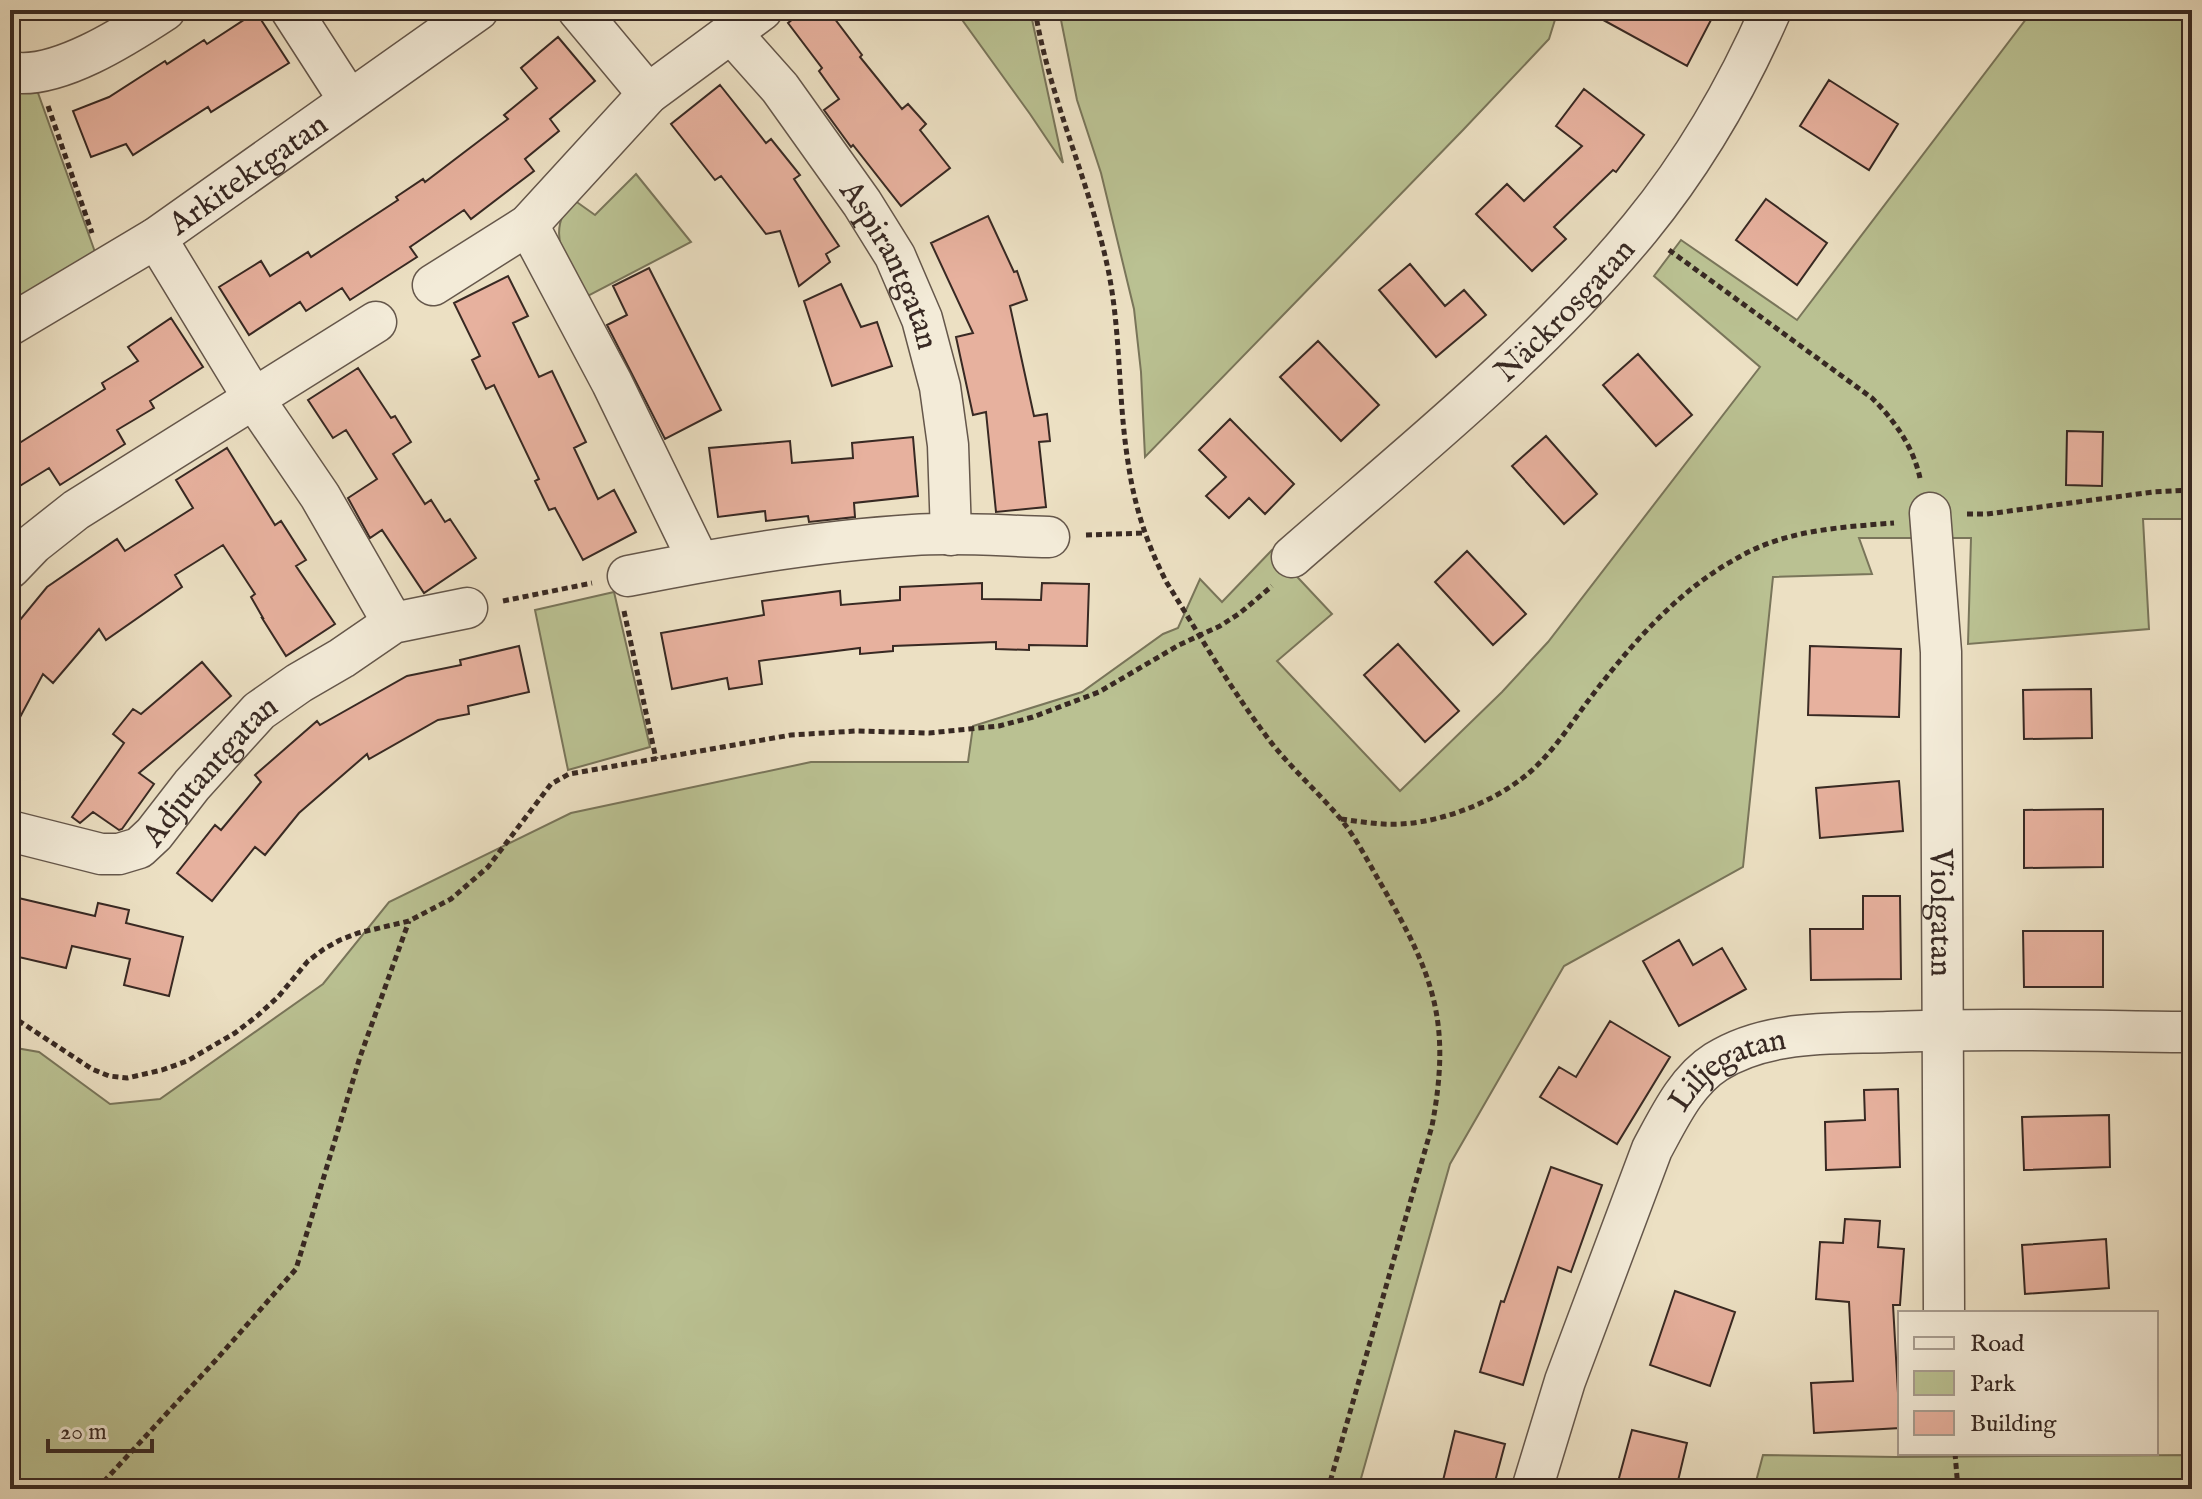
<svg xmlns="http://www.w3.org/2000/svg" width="2202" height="1499" viewBox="0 0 2202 1499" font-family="'IM FELL English',serif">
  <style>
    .green { fill: #bac192; stroke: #79755a; stroke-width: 2 }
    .building { fill: #e7b19e; stroke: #382923; stroke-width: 2 }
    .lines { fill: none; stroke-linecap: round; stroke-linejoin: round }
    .street-casing { stroke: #65574b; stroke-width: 43 }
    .path { stroke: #382923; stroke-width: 5; stroke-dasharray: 6 4; stroke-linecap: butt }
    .street { stroke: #f3ebd8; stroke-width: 40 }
    .labels { text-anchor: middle; stroke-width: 6; stroke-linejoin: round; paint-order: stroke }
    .street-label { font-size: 32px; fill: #382923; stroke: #f3ebd8 }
  </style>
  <rect width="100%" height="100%" fill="#ece0c3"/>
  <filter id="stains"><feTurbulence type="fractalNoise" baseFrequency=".0025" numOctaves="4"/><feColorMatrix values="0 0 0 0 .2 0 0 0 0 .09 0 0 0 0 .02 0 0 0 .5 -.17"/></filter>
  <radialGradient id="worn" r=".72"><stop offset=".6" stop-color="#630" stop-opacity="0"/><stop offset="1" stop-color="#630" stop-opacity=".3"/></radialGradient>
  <path class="green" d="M955,10H1030L1063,163L1030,114Z
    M1059,10H1558L1549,39L1463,130L1145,457L1141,372L1134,309L1101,173L1077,100Z
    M2033,10H2192V519H2143L2149,629L1968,644L1971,538H1859L1872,574L1773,577L1743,867L1564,966L1450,1164L1358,1489H10V1047L39,1052L110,1104L160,1099L323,984L389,902L571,813L811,762H968L973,726L1082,692L1163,634L1178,628L1200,579L1222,602L1272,550L1332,614L1277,661L1400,791L1502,692L1548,642L1760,367L1654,276L1681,240L1797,320Z
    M33,79L95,252L10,307V85Z
    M636,174L691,242L584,298C572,274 550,242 563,215C566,210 570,205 574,200L595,215Z
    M614,592L650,747L568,770L535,610Z
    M1763,1455L1896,1457L2192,1455V1489H1754Z"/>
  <path class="building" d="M804,10H828L862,55L860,57L902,109L908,104L926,124L920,130L950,168L901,206L853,145L851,147L824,110L839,99L819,71L822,68L788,23Z
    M1585,10H1692L1711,20L1687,66Z
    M256,12L289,63L211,112L208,107L133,155L126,144L91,157L73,111L109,97L165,61L167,64L204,40L207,44Z
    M558,37L595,81L550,119L559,131L525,159L534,171L471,219L464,210L410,247L417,257L350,300L342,288L306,311L300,302L249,335L219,287L261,261L270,276L308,252L311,257L398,200L396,197L423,179L425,182L508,119L504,115L537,88L521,68Z
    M1829,80L1898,124L1869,170L1800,126Z
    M720,85L766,143L771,139L800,175L794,179L839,246L826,254L830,262L799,286L780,231L766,234L721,176L715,180L671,124Z
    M1584,89L1644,135L1616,172L1613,170L1554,227L1566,239L1532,271L1476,214L1507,184L1524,201L1582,146L1556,126Z
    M1766,199L1827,243L1797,285L1736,240Z
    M988,216L1014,272L1017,271L1027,300L1010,306L1034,416L1047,414L1050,441L1039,442L1046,507L996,512L986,412L973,415L956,337L973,333L931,243Z
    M1410,264L1445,306L1464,290L1486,315L1436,357L1379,290Z
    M649,268L721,410L665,439L607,325L627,315L613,286Z
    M508,276L528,316L513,323L539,377L552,371L586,442L574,448L598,499L614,490L636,532L583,560L555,508L549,510L535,481L539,479L494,385L486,389L472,360L480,356L454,303Z
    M841,284L861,327L877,322L892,366L832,386L804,301Z
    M171,318L203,367L150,401L154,408L117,430L125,444L60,485L49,468L10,492V449L105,389L102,383L138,361L128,347Z
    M1318,341L1379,405L1341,441L1280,377Z
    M1638,354L1692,415L1656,446L1603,385Z
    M358,368L391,418L395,416L411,442L393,454L425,504L431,500L445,522L450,519L476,558L424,593L382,530L370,538L348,498L377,479L346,430L333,438L308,400Z
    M1230,419L1294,484L1265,514L1249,498L1229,518L1206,496L1226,477L1199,450Z
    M2067,431L2103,432L2102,486L2066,485Z
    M1546,436L1597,494L1564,524L1512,466Z
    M913,437L918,496L854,503L855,517L809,522L808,516L766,521L765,511L718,517L709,448L790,441L792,463L853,458L852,443Z
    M227,448L275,525L281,521L306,560L296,566L335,624L286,656L262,618H263L251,597L255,594L223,545L175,575L182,587L106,640L99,629L53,683L43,674L10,736V632L47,587L117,539L125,551L193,508L176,480Z
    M1467,551L1526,614L1493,645L1435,582Z
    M982,583V599L1041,600L1042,583L1089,584L1087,646L1029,645V650L996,649V642L893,646V651L860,654V648L759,661L762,684L729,689L727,678L672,689L661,633L764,615L762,601L840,591L841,605L900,600V587Z
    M1398,644L1459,711L1425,742L1364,675Z
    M519,646L529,692L468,706L469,714L438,720L369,759L367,754L299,813L265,855L255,847L212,901L177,873L215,825L221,830L261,782L255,775L317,721L320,725L407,676L461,665L460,660Z
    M1810,646L1901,649L1899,717L1808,715Z
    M202,662L231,696L139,773L154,784L122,829L119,830L93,812L80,823L72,817L124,743L113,734L133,709L141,714Z
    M2091,689L2092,738L2024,739L2023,690Z
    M1899,781L1903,831L1820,838L1816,788Z
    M2103,809V867L2024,868V810Z
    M10,896L95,916L98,903L129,910L126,923L183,937L169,996L124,985L130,959L72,946L66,968L10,955Z
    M1863,896H1900L1901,979L1811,980L1810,929H1863Z
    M2023,931H2103V987H2024Z
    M1679,940L1693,965L1722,948L1746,989L1679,1026L1643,961Z
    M1610,1021L1670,1057L1617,1144L1540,1097L1559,1067L1576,1077Z
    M1898,1089L1900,1167L1826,1170L1825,1122L1865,1120L1864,1090Z
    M2109,1115L2110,1167L2024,1170L2022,1117Z
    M1551,1167L1602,1185L1571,1272L1558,1267L1523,1385L1480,1372L1501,1301L1504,1302Z
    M1845,1219L1880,1221L1878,1247L1904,1249L1900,1305H1893L1900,1428L1814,1433L1811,1383L1853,1381L1849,1302L1816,1299L1820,1242L1843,1243Z
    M2106,1239L2109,1288L2025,1294L2022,1245Z
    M1675,1291L1735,1312L1710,1386L1650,1365Z
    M1632,1430L1687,1443L1676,1489H1616Z
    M1455,1431L1505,1444L1493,1489H1441Z"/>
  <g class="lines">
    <g class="street-casing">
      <g id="street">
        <path d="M291,10L349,100"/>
        <path d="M578,10L648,94"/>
        <path id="s1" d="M732,34L780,88L862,203L895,256L922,319L940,387L948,445L951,535"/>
        <path d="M10,72C56,81 127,35 165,10"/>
        <path d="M528,225L612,383L699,562"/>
        <path d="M156,238L254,399L320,496L393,623"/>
        <path d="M433,285L528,225L648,94L762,10"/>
        <path id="s2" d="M10,325L156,238L478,10"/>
        <path id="s3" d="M1930,513L1941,652L1944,1313"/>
        <path id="s4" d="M1292,557C1412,452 1539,351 1640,228C1694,162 1737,88 1771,10"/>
        <path d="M10,568L33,544L76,510L376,322"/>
        <path d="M628,576C722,557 817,541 913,535C958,532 1004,536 1049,537"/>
        <path id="s5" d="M10,831L101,854H119L139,848L154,834L192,785L259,711L299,683L342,658L393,623L467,608"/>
        <path id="s6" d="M1532,1489L1565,1381L1652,1149C1669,1118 1686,1081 1716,1062C1767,1030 1830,1034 1888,1032C1989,1028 2091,1031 2192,1032"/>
      </g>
    </g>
    <path class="path" d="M1035,10C1050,101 1091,184 1109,274C1121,336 1118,400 1128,462C1134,505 1147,545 1167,583C1200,636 1232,691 1270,741C1291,768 1317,791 1339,817C1356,837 1368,862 1381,884C1433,974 1452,1021 1432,1126L1328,1489
      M48,106L92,233
      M1669,250L1872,398C1894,420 1913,446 1920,478
      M1967,514H1987L2153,492L2192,490
      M1086,535L1145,533
      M503,601L592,583
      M624,611L656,759
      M1341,819C1355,821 1369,823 1383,824C1432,827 1493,804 1530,772C1554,751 1572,722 1591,697C1633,642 1679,589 1741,556C1787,530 1842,527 1894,523
      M10,1015L92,1069L109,1076L127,1078L162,1070L187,1061L235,1033L257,1016L278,997L308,961L324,949L340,940L358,933L409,921L451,899L488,867L551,784L569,774L791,735L856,731L929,733L999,726L1033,717L1099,692L1179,645L1220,626L1240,613L1272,586
      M1955,1453L1958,1489
      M97,1489L215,1361L296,1269L360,1057L409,921"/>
    <use href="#street" class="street"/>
  </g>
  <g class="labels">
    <g class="street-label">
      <text dy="11" stroke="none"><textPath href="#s2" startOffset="282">Arkitektgatan</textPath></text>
      <text dy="11" stroke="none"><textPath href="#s1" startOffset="282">Aspirantgatan</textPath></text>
      <text dy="11" stroke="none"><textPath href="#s4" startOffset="368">Näckrosgatan</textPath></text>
      <text dy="11" stroke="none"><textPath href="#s5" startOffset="238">Adjutantgatan</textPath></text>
      <text dy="11" stroke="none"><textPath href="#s3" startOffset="400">Violgatan</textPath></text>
      <text dy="11" stroke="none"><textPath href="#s6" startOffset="476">Liljegatan</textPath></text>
    </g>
  </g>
  <rect width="2202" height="1499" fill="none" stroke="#ece0c3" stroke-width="40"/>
  <rect x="12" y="12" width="2178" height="1475" fill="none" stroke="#382923" stroke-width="4"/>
  <rect x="20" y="20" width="2162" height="1459" fill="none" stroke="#382923" stroke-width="2"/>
  <rect x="1898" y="1311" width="260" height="144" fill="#f3ebd8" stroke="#a89d90" stroke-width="2"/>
  <rect x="1914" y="1337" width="40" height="12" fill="#f3ebd8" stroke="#a89d90" stroke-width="2"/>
  <text x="1970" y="1351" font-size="24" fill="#382923">Road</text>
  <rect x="1914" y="1371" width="40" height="24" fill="#bac192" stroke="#a89d90" stroke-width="2"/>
  <text x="1970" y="1391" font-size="24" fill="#382923">Park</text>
  <rect x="1914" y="1411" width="40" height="24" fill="#e7b19e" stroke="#a89d90" stroke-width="2"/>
  <text x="1970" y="1431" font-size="24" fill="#382923">Building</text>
  <path d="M48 1439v12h104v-12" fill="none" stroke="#382923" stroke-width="4"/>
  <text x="60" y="1439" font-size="24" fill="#382923" stroke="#f3ebd8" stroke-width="6" paint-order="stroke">20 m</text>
  <rect width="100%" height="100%" filter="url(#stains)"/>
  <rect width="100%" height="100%" fill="url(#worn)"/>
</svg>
